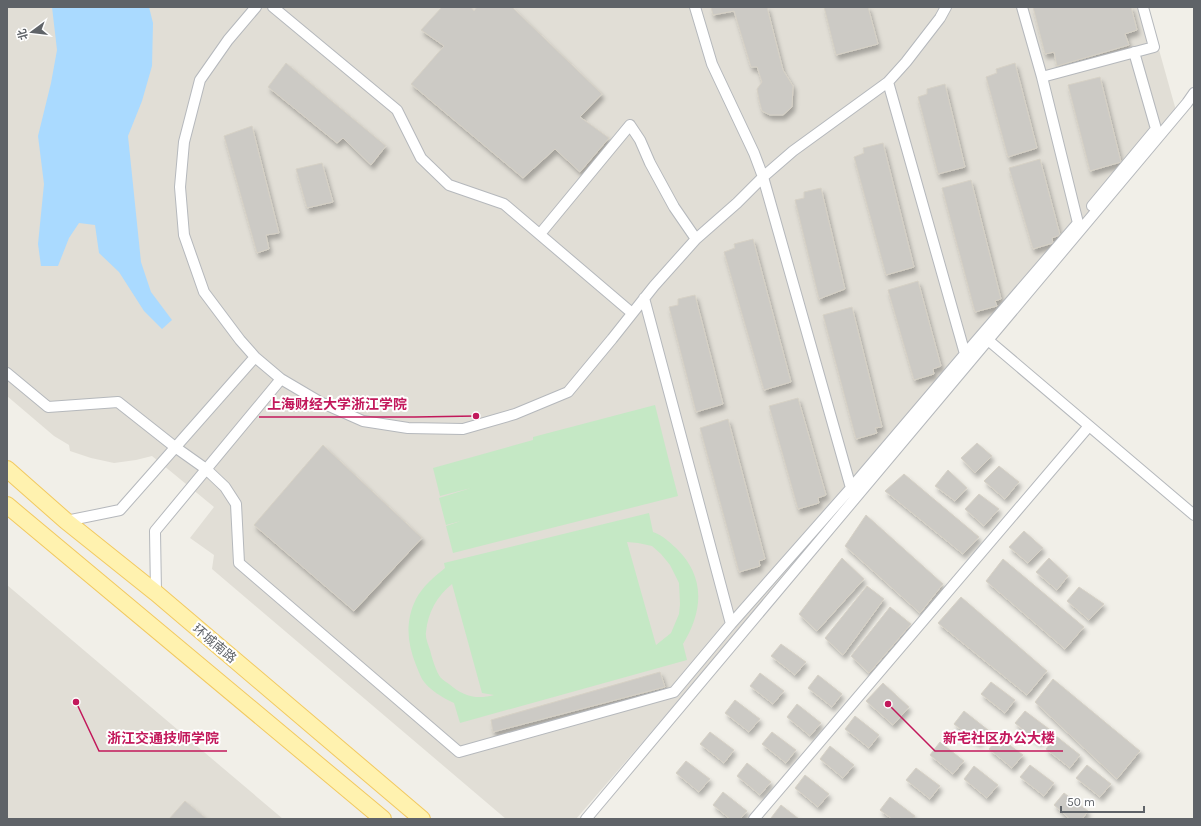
<svg xmlns="http://www.w3.org/2000/svg" width="1201" height="826" viewBox="0 0 1201 826" font-family="Karla,'Noto Sans SC',sans-serif">
  <style>
    .education { fill: #e1ded6 }
    .green { fill: #c5e8c5; fill-rule: evenodd }
    .water { fill: #aadaff }
    .building { fill: #cccac5; stroke: #d6d1c6; filter: url(#shadow) }
    .lines { fill: none; stroke-linecap: round; stroke-linejoin: round }
    .minor-casing { stroke: #b5b8bc; stroke-width: 12 }
    .primary-casing { stroke: #f2c960; stroke-width: 18 }
    .minor { stroke: #fff; stroke-width: 10 }
    .primary { stroke: #fff2af; stroke-width: 16 }
    .labels { text-anchor: middle; stroke-width: 4; stroke-linejoin: round; paint-order: stroke }
    .street-label { font-size: 13px; fill: #5f6368; stroke: #fff }
    .leader { fill: none; stroke: #c2185b; stroke-width: 1.5 }
    .callout-dot { fill: #c2185b; stroke: #fff; stroke-width: 1.5 }
    .callout-label { font-size: 14px; text-anchor: middle; font-weight: bold; fill: #c2185b; stroke: #fff; stroke-width: 4; stroke-linejoin: round; paint-order: stroke }
  </style>
  <defs>
    <filter id="shadow"><feDropShadow dx="2.5" dy="4.5" stdDeviation="2" flood-color="#0004"/></filter>
  </defs>
  <rect width="100%" height="100%" fill="#f1efe8"/>
  <path class="education" d="M7,7H1147L1177,114L716,657L576,819H506L212,569L214,555L190,538L214,507L152,456L136,460L114,463L91,458L70,451L69,445L54,436L7,396Z
    M7,585L283,819H7Z"/>
  <path class="green" d="M655,405L670,465L609,482L670,465L678,496L453,553L446,526L461,521L446,525L439,498L471,488L440,496L433,468L533,440V437Z
    M649,513L653,532C664,536 668,541 676,548C706,577 703,611 683,644L687,660L460,723L454,703C443,698 429,690 422,679C420,675 418,670 416,665C407,643 405,621 416,599C423,586 434,577 445,568L444,563ZM627,542L638,543L652,546L661,554L670,565L679,583L680,604L679,614L671,633L656,645ZM452,584L482,693L494,695C476,700 463,696 449,684C446,682 443,680 441,678C436,672 432,658 430,650C428,644 425,637 426,632C428,612 437,596 452,584Z"/>
  <path class="water" d="M52,7H149L153,23L152,66L142,101L128,136L141,262L151,292L172,320L162,329L144,311L119,272L99,253L95,225L79,223L69,238L58,266H41L38,244L44,184L38,136L51,83L57,50Z"/>
  <path class="building" d="M442,7H471L474,11L477,7H512L602,94L580,117L609,138L580,172L555,149L523,178L411,84L444,46L421,30Z
    M711,7H767L783,70L793,86L792,107L783,115H770L762,111L759,100L757,89L762,82L757,67H751L734,11L713,15Z
    M824,7H868L878,44L836,55Z
    M1033,7H1131L1137,30L1125,34L1129,45L1057,66L1054,52L1045,54Z
    M286,63L386,146L371,165L343,138L337,143L268,87Z
    M1015,63L1037,148L1008,157L986,77L997,73L996,69Z
    M1100,77L1121,162L1090,171L1068,85Z
    M945,84L965,167L938,174L918,97L927,94V89Z
    M252,126L279,233L266,235L269,249L257,253L224,136Z
    M883,143L914,267L886,275L854,157L864,153L863,148Z
    M1040,159L1060,235L1052,238L1053,243L1033,249L1009,168Z
    M322,163L333,202L307,208L296,169Z
    M971,180L1001,299L995,301L997,306L975,312L942,188Z
    M821,188L845,289L819,299L795,200L804,198V192Z
    M753,239L791,382L764,390L724,252L735,248L734,244Z
    M918,281L941,366L933,369L934,374L914,380L888,290Z
    M695,295L723,404L696,412L669,307L678,305V299Z
    M852,307L882,427L875,428L877,433L856,439L823,315Z
    M798,398L826,495L818,498L819,503L798,509L769,406Z
    M728,419L765,559L759,561L760,566L739,572L700,428Z
    M977,443L992,456L975,473L961,458Z
    M323,445L422,538L354,611L254,525Z
    M999,466L1019,482L1005,499L984,481Z
    M948,470L967,488L955,501L935,486Z
    M904,474L979,537L963,554L885,491Z
    M979,494L999,509L984,526L965,509Z
    M866,515L943,584L920,613L845,546Z
    M1024,531L1043,548L1028,563L1009,547Z
    M842,558L864,579L817,631L799,614Z
    M1049,558L1068,576L1057,590L1036,572Z
    M1003,559L1084,627L1065,649L986,581Z
    M867,586L884,599L843,655L825,638Z
    M1079,587L1104,604L1089,620L1067,601Z
    M961,597L1047,671L1027,695L938,623Z
    M890,607L911,624L869,673L851,656Z
    M781,644L806,662L795,675L771,656Z
    M660,672L665,687L493,732L491,720Z
    M760,673L784,691L773,704L750,686Z
    M818,675L842,694L832,707L808,688Z
    M1053,679L1140,751L1117,779L1035,702Z
    M991,682L1015,700L1005,713L981,694Z
    M883,683L909,707L893,725L866,701Z
    M735,700L760,719L749,732L725,713Z
    M797,704L821,723L810,736L787,717Z
    M964,711L988,730L978,743L954,724Z
    M1025,711L1049,729L1038,742L1015,723Z
    M855,716L879,735L869,748L845,729Z
    M710,732L734,750L724,763L700,744Z
    M772,732L796,750L786,763L762,744Z
    M1056,736L1080,755L1070,768L1046,749Z
    M999,737L1023,755L1012,768L989,749Z
    M940,742L964,761L953,774L930,755Z
    M830,746L854,765L843,778L820,759Z
    M686,761L710,779L699,792L676,773Z
    M747,763L771,782L760,795L737,776Z
    M1030,765L1054,783L1044,796L1020,777Z
    M1087,765L1111,784L1100,797L1076,778Z
    M974,766L998,785L987,798L964,779Z
    M916,768L940,786L930,799L906,780Z
    M805,775L829,794L818,807L795,788Z
    M723,792L747,811L740,819H730L713,805Z
    M1064,793L1088,811L1082,819H1070L1054,805Z
    M890,797L915,816L912,819H892L880,810Z
    M185,801L207,819H169Z
    M781,805L799,819H772L771,818Z"/>
  <g class="lines">
    <g class="minor-casing">
      <path id="minor" d="M256,7L228,40L200,80L184,142L180,187L184,235L204,292L240,340L255,357L281,379L320,402L363,421L408,428L463,429L515,414L568,392L612,339L654,286L696,239L737,203L763,177L793,151L888,82L906,62L940,18L946,7
        M273,7L397,110L421,158L449,185L504,204L632,313
        M695,7L712,64L754,153L763,177L851,488
        M1042,77L1154,47L1143,7
        M888,82L965,354
        M1092,206L1156,129L1134,52
        M540,234L630,125L640,140L650,163L674,207L696,239
        M644,298L731,624
        M988,340L1194,515
        M7,373L48,407L118,402L175,447L206,469L225,487L236,504L239,563L459,752L674,692L731,624L851,488L965,354L1078,223L1042,77L1022,7
        M66,521L120,510L255,357
        M156,593L155,531L281,379
        M586,819L1187,103L1194,93
        M754,819L1089,426"/>
    </g>
    <g class="primary-casing">
      <path id="primary" d="M7,469L66,521L156,593L422,819
        M7,505L383,819"/>
    </g>
    <use href="#minor" class="minor"/>
    <use href="#primary" class="primary"/>
  </g>
  <g class="labels">
    <g class="street-label">
      <text transform="translate(215 643) rotate(40)" y="5">环城南路</text>
    </g>
  </g>
  <path class="leader" d="M476 416L415 417H259M76 702L99 751H227M888 704L935 751H1063"/>
  <g class="callout-dot">
    <circle cx="476" cy="416" r="4"/>
    <circle cx="76" cy="702" r="4"/>
    <circle cx="888" cy="704" r="4"/>
  </g>
  <g class="callout-label">
    <text x="337" y="409">上海财经大学浙江学院</text>
    <text x="163" y="743">浙江交通技师学院</text>
    <text x="999" y="743">新宅社区办公大楼</text>
  </g>
  <rect width="1201" height="826" fill="none" stroke="#5f6368" stroke-width="16"/>
  <g transform="translate(32 32) rotate(255)" stroke="#ffffff" stroke-width="3" paint-order="stroke">
  <path d="M0-3L7 15L0 10L-7 15Z" fill="#5f6368"/>
  <text y="-6" font-size="11" font-weight="bold" text-anchor="middle" fill="#5f6368">北</text>
  </g>
  <path d="M1061 806v6h83v-6" fill="none" stroke="#5f6368" stroke-width="2"/>
  <text x="1067" y="806" font-size="12" fill="#5f6368" stroke="#ffffff" stroke-width="3" paint-order="stroke">50 m</text>
</svg>
